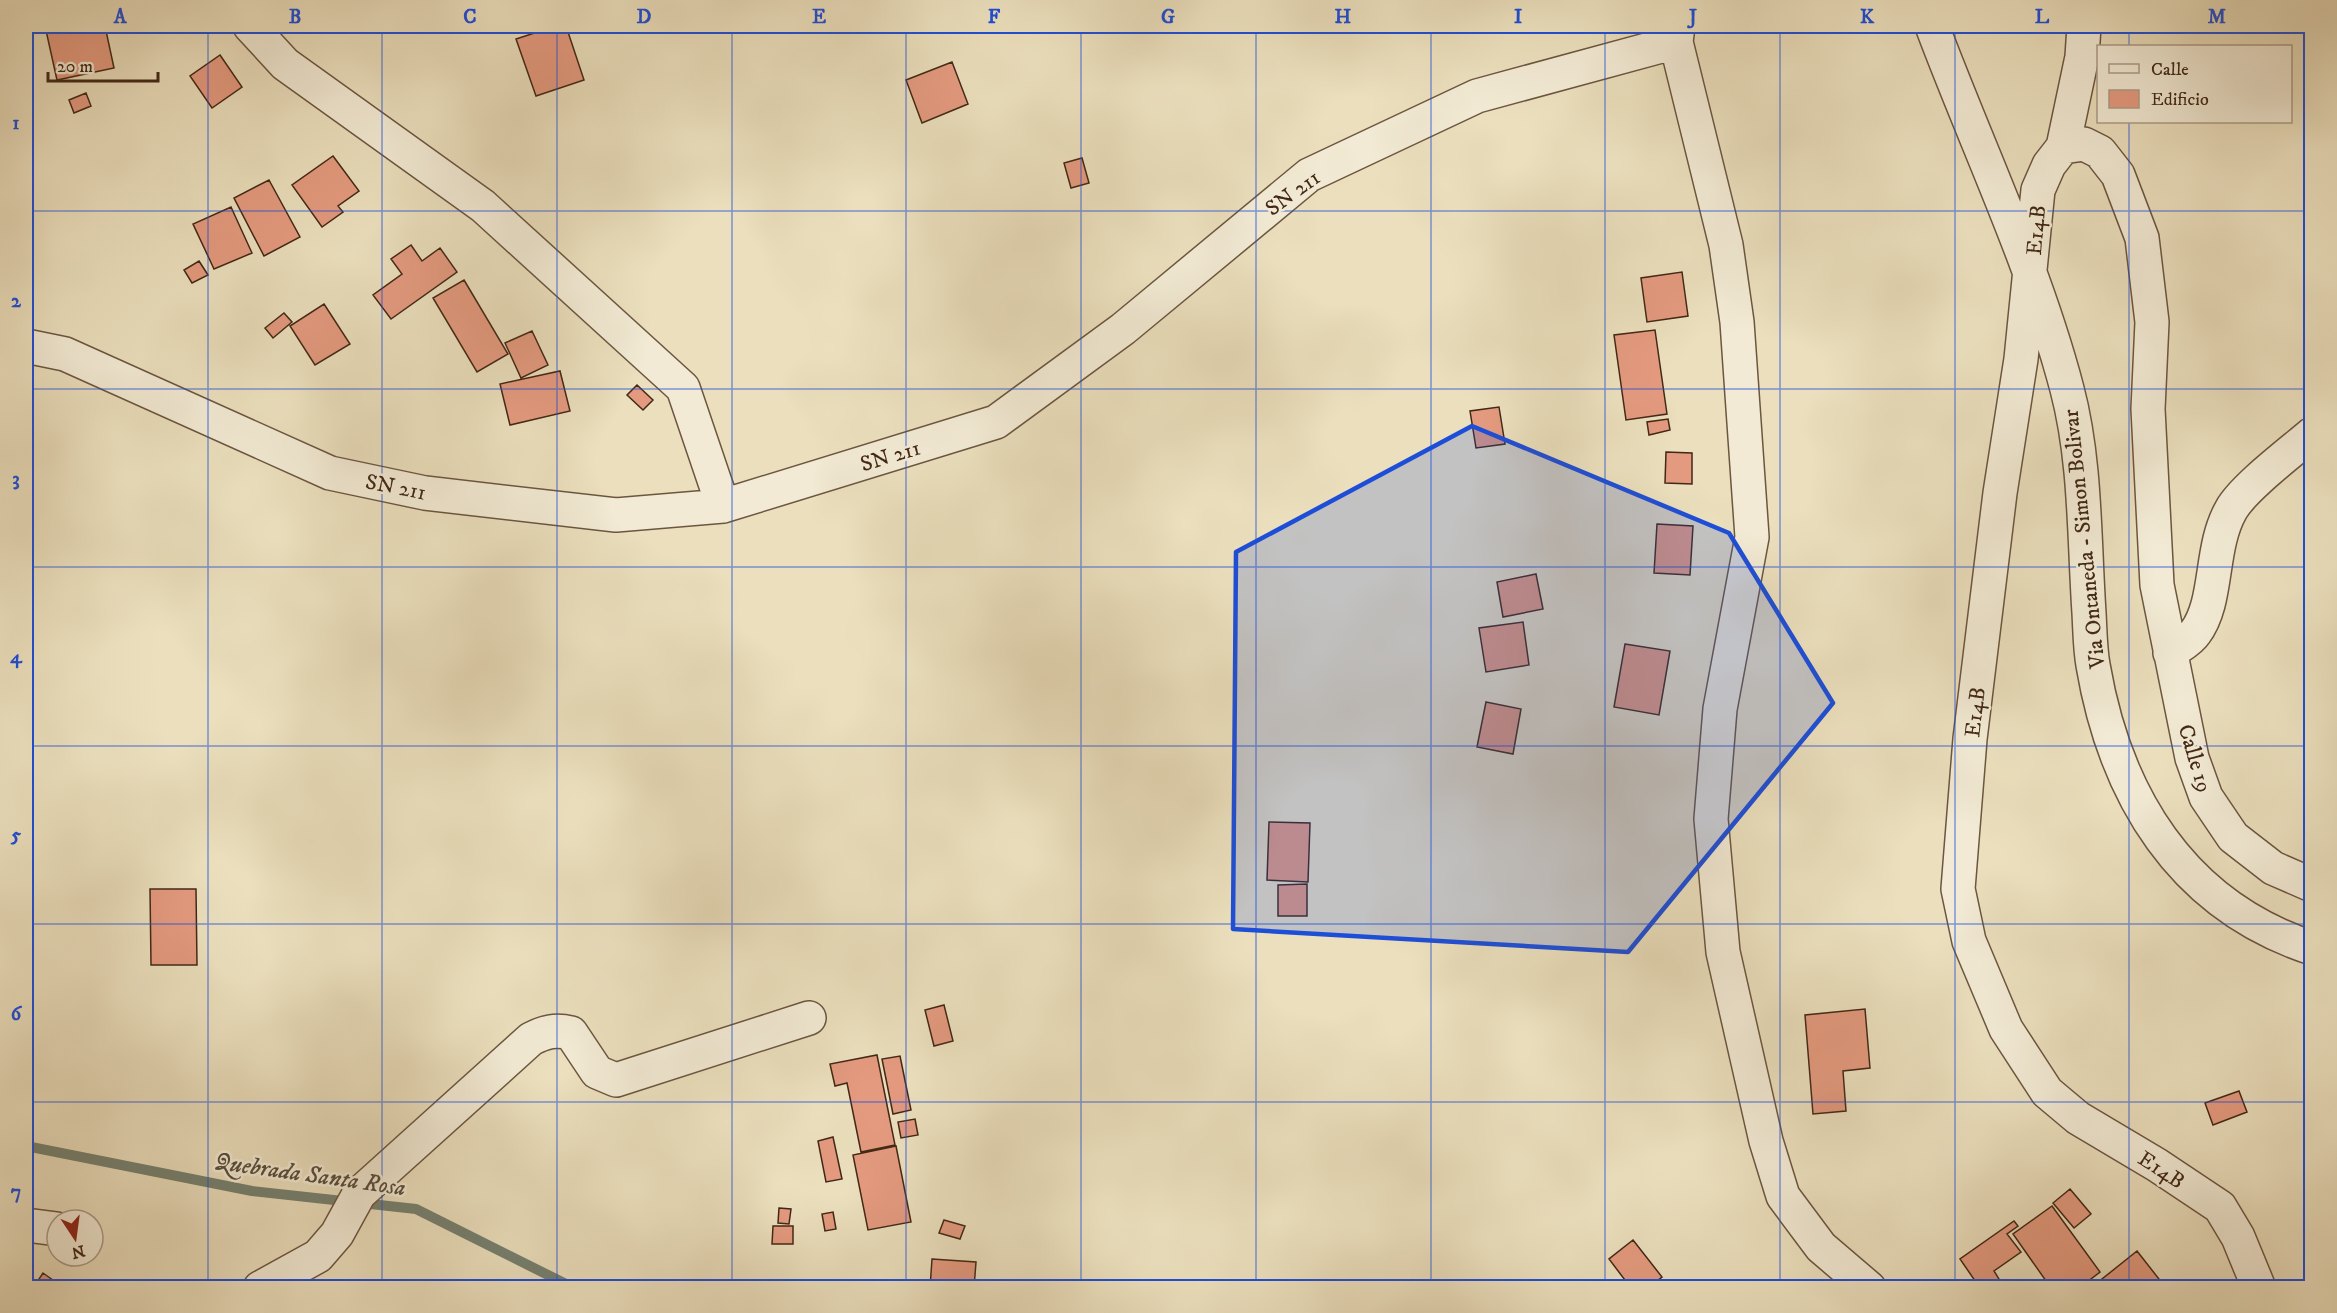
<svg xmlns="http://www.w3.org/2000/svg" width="2337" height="1313" viewBox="0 0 2337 1313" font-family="'IM FELL DW Pica',serif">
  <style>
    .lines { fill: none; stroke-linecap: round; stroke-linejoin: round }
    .stream { stroke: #768171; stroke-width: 10 }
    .building { fill: #e49a7f; stroke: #422816; stroke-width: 1.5 }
    .minor-casing { stroke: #6c5640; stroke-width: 36 }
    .minor { stroke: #f2ead4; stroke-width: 33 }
    .marked { fill: #1d4ed8; fill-opacity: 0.2; stroke: #1d4ed8; stroke-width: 4.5; stroke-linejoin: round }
    .grid { fill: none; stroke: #1d4ed8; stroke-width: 1.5; stroke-opacity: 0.55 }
    .labels { text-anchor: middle; stroke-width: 5; stroke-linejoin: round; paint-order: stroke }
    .street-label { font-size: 22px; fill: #422816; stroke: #f2ead4 }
    .water-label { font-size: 24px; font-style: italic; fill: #584d3c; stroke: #f2ead4 }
    .neatline { fill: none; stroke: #1d4ed8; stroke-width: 2 }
    .grid-label { font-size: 20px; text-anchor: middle; font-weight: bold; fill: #1d4ed8 }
  </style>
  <rect width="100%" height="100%" fill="#ebdfbd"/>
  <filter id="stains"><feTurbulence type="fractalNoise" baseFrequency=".00333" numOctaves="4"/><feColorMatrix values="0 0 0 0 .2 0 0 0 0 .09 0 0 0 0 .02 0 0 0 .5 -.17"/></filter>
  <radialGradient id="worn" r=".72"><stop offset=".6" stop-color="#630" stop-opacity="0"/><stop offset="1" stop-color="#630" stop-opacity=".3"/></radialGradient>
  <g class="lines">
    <path class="stream" d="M26,1146L252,1191L416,1209L574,1288"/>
  </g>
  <path class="building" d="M45,26H105L114,68L57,80Z
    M556,26H566L584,80L536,96L516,39Z
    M220,55L242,87L212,108L190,76Z
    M952,62L968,104L922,123L906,80Z
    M86,93L91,106L74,113L69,100Z
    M333,156L359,191L338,206L343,212L322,227L292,185Z
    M1082,158L1089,183L1071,188L1064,163Z
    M269,180L300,237L264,256L234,198Z
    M231,207L252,253L214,269L193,224Z
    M411,245L422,261L440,248L457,272L391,319L373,295L402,274L391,259Z
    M199,261L208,275L192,283L184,270Z
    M1682,272L1688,316L1647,322L1641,278Z
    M464,280L508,354L477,372L433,298Z
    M324,304L350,344L315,365L290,326Z
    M284,313L292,322L273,338L265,328Z
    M1655,330L1667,414L1626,420L1614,335Z
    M532,331L548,365L521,378L505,343Z
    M560,371L570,411L510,425L500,384Z
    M637,385L653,400L643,410L627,395Z
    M1499,407L1505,444L1476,448L1470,411Z
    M1668,419L1670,430L1649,435L1647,422Z
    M1666,452L1692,453V484L1665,483Z
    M1657,524L1693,526L1690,575L1654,573Z
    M1536,574L1543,609L1503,617L1497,582Z
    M1523,622L1529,665L1486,672L1479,628Z
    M1625,644L1670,651L1659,715L1614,707Z
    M1486,702L1521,709L1513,754L1477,747Z
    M1269,822L1310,823L1308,882L1267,880Z
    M1307,884V916H1278V885Z
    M150,889H196L197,965H151Z
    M944,1005L953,1041L934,1046L925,1010Z
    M1865,1009L1870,1068L1843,1071L1846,1111L1813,1114L1805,1015Z
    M877,1055L895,1145L861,1152L847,1083L835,1086L830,1064Z
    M900,1056L911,1110L893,1114L882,1059Z
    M2239,1091L2247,1112L2213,1125L2205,1103Z
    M915,1119L918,1135L901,1138L898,1122Z
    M833,1137L842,1179L826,1182L818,1141Z
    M896,1146L911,1222L868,1230L853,1155Z
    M2070,1189L2091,1214L2074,1228L2053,1203Z
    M2052,1206L2100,1272L2079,1288H2051L2013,1234Z
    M779,1208L791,1209L789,1224L778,1223Z
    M833,1212L836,1229L825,1231L822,1214Z
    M944,1220L965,1226L960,1239L939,1233Z
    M2014,1221L2018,1226L2007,1234L2021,1252L1994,1271L1999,1279L1988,1288H1980L1960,1259Z
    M773,1226H793V1244H772Z
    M1633,1240L1662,1277L1648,1288H1631L1609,1259Z
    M2137,1251L2166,1288H2100L2097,1283Z
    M932,1259L976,1262L974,1288H930Z
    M43,1273L57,1283L54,1288H33Z"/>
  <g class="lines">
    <g class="minor-casing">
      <path id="minor" d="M250,26L285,64L483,206L683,388L723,506
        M1678,26L1676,42L1726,245L1737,322L1752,537L1720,709L1711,819L1723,952L1766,1141L1783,1196L1821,1247L1869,1288
        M1932,26C1977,146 2034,264 2067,389C2086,461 2084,539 2089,613C2090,630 2090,648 2093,665C2115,795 2181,905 2312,948
        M2084,26L2082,57L2063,147L2049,165L2038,190L2021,359L2000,493L1970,739L1958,889L1969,941L2006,1029L2047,1092L2078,1118L2157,1165L2220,1207L2238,1237L2259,1288
        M2063,147L2084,144L2100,152L2118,175L2142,238L2152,322L2148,409L2157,585L2192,758L2206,797L2233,837L2273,868L2312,885
        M26,346L65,354L330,473L425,493L616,515L723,506L996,422L1123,329L1309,175L1477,96L1676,42
        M2170,653C2178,647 2190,641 2195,633C2219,601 2209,549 2231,510C2243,488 2291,452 2312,434
        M26,1225L57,1229
        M260,1288L318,1256L337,1234L359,1194L531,1039C545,1032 555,1029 571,1033L597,1072L616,1080L809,1018"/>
    </g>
    <use href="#minor" class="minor"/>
  </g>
  <path class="marked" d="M1472,426L1729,533L1833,703L1628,952L1233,929L1236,552Z"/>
  <path class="grid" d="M208,26V1288M382,26V1288M557,26V1288M732,26V1288M906,26V1288M1081,26V1288M1256,26V1288M1431,26V1288M1605,26V1288M1780,26V1288M1955,26V1288M2129,26V46M2129,122V1288M26,211H2312M26,389H2312M26,567H2312M26,746H2312M26,924H2312M26,1102H2312"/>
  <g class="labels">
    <g class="street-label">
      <text transform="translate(1292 192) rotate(-36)" y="8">SN 211</text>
      <text transform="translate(2035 230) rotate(-85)" y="8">E14B</text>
      <text transform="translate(890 455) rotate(-17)" y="8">SN 211</text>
      <text transform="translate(396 486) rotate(11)" y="8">SN 211</text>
      <text transform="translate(2083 539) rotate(-96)" y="8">Via Ontaneda - Simon Bolivar</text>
      <text transform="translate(1974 712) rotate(-83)" y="8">E14B</text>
      <text transform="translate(2196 758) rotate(73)" y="8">Calle 19</text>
      <text transform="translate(2162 1169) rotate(33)" y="8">E14B</text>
    </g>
    <g class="water-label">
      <text transform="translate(310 1174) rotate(8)" y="8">Quebrada Santa Rosa</text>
    </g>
  </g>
  <rect width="2337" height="1313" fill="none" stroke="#ebdfbd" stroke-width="66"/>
  <rect x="2097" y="45" width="195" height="78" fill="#f2ead4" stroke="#ac9c88" stroke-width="1.5"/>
  <rect x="2109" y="64" width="30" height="9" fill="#f2ead4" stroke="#ac9c88" stroke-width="1.5"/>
  <text x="2151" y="75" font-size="18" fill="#422816">Calle</text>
  <rect x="2109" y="90" width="30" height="18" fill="#e49a7f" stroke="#ac9c88" stroke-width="1.5"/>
  <text x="2151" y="105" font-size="18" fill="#422816">Edificio</text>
  <g transform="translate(75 1238) rotate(167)"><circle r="28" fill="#f2ead4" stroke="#ac9c88" stroke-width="1.5"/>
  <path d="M0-4.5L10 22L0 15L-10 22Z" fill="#8f2418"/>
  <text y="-9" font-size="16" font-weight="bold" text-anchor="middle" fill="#422816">N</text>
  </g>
  <path d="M48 72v9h110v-9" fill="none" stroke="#422816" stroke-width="3"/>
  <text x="57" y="72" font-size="18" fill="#422816" stroke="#f2ead4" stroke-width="4.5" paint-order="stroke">20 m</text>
  <rect x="33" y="33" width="2271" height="1247" class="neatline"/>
  <g class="grid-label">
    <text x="120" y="23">A</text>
    <text x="295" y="23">B</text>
    <text x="470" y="23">C</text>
    <text x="644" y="23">D</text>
    <text x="819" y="23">E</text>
    <text x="994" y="23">F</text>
    <text x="1168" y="23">G</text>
    <text x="1343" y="23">H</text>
    <text x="1518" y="23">I</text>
    <text x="1693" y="23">J</text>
    <text x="1867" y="23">K</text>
    <text x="2042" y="23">L</text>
    <text x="2217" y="23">M</text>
    <text x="16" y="129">1</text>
    <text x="16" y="307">2</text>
    <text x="16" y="485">3</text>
    <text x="16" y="663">4</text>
    <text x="16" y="841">5</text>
    <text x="16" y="1020">6</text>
    <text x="16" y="1198">7</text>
  </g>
  <rect width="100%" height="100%" filter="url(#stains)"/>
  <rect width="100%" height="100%" fill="url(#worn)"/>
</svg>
